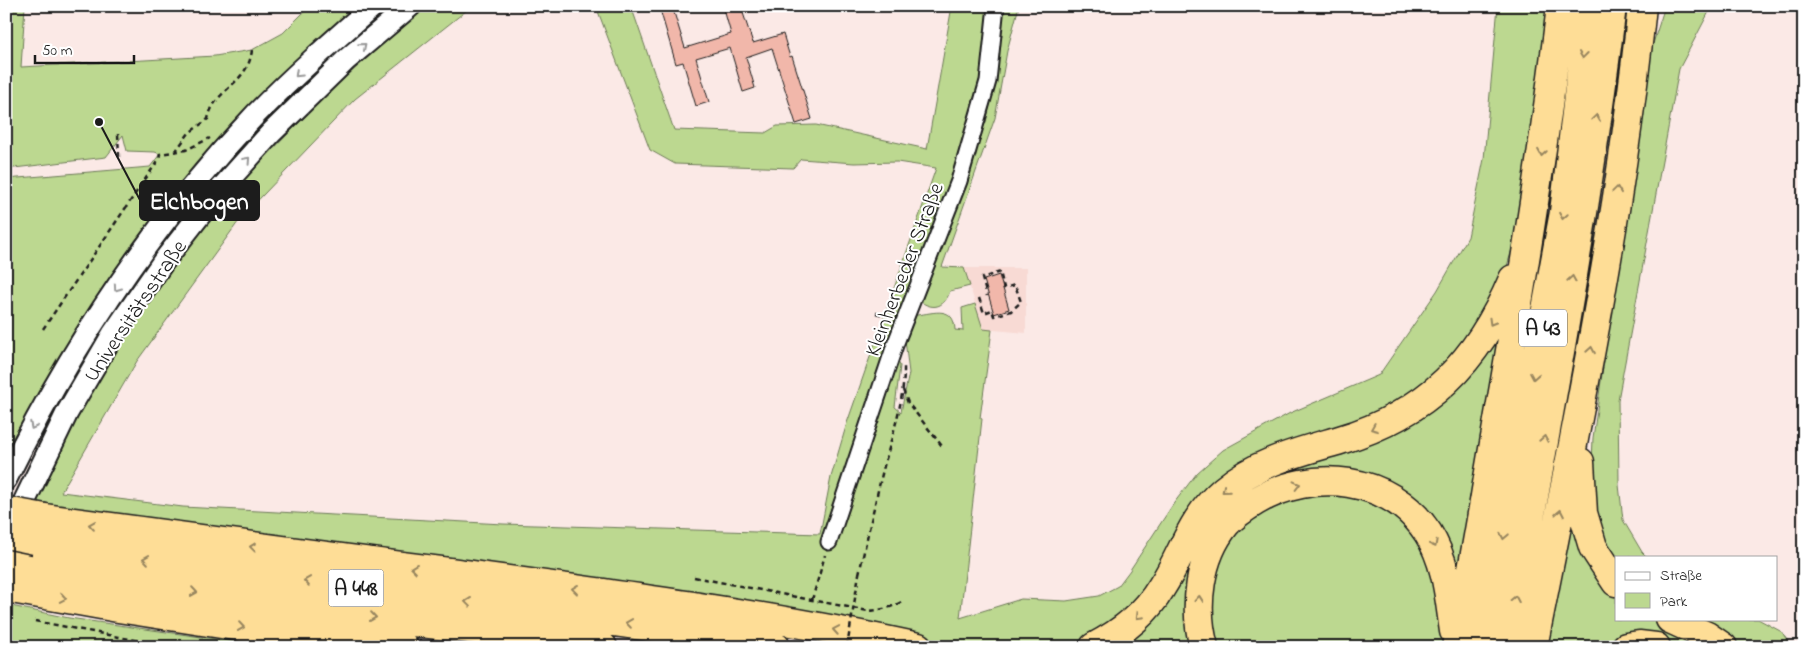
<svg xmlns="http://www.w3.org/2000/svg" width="1810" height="653" viewBox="0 0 1810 653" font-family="'Indie Flower',sans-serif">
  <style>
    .built { fill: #f8dad4 }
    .green { fill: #bcd890; stroke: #6c7a56 }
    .building { fill: #f1b7aa; stroke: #1c1c1c }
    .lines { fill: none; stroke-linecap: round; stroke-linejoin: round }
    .minor-casing { stroke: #1c1c1c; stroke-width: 19 }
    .secondary-casing { stroke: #1c1c1c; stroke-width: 25 }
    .motorway-casing { stroke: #1c1c1c; stroke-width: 31 }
    .path { stroke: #1c1c1c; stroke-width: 2.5; stroke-dasharray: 5 4; stroke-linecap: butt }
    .minor { stroke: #fff; stroke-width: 15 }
    .secondary { stroke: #fff; stroke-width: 21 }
    .motorway { stroke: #fedd96; stroke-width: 28 }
    .motorway-bridge-casing { stroke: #1c1c1c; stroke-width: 31; stroke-linecap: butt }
    .path-bridge { stroke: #1c1c1c; stroke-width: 2.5; stroke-dasharray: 5 4; stroke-linecap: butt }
    .motorway-bridge { stroke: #fedd96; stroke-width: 28 }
    .oneway { stroke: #999 }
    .oneway2 { stroke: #98865f }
    .labels { text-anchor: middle; stroke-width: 4; stroke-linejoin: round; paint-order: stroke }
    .shield { fill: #fff; stroke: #606060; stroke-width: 1 }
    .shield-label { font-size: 21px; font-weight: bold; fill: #1c1c1c }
    .street-label { font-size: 22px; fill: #1c1c1c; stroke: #fff }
    .leader { fill: none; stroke: #1c1c1c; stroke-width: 2 }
    .callout-dot { fill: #1c1c1c; stroke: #fff; stroke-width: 2 }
    .callout { fill: #1c1c1c; stroke: #1c1c1c; stroke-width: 2 }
    .callout-label { font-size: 24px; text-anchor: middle; font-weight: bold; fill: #fff }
  </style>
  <rect width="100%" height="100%" fill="#fbe9e6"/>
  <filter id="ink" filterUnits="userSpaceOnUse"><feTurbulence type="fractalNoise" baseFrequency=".02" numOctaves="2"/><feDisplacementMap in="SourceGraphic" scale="10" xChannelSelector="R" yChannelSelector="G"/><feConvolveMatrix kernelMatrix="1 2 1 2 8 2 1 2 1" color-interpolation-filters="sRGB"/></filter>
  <g filter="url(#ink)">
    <path class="built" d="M964,268H1026V333L983,329Z"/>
    <path class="green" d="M6,6H25L21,67L215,56L252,50L283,33L310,6H365L130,253L6,448V179L150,167L160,154L155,152L127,151L123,135L106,157L6,169Z
      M429,6H472L355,99L241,218L137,361L61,492L183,507L503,524L820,534L831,477L847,423L936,168L897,162L854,163L801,159L793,168L675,164L650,150L596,6H631L674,130L765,133L777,126L816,125L927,149L952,6H1019L1007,51L995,118L942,267L964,268L970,286L950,291C945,306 935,311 921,302L979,136L986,122L995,83L977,101L944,200L897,315L886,361H898L900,366L895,407L901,412L909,373L905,340L914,316L917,315C934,313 954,305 955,330L963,331L962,308L975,304L983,329L992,330L980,418L982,419L960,618L1021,599L1066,601L1099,596L1118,586L1130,570L1174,503L1197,473L1223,450L1290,413L1379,375L1437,291L1468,237L1484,159L1498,6H1549L1516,236L1504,276L1460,354L1389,412L1274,450L1143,599L1082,642L1067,647H967L881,628L34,509L42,489L83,404L166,276L243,180L331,90L415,16Z
      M1665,6H1712L1679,69L1618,400L1619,485L1623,520L1642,552L1647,557H1616V567L1599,540L1591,488L1593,438L1619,253L1651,50Z
      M1511,304L1459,589L1453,571L1358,478L1227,516L1197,647H1112L1244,484L1378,436Z
      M1343,494C1360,498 1376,502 1390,512C1424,535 1442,584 1445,624C1445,631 1444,639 1443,647H1217L1211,621L1212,591L1218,565L1231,539L1244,524L1288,497Z
      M1570,499L1616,593V619H1655L1698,640L1710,647H1679L1672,644L1651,640H1626L1598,647H1542Z
      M6,605L69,618L271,647H211L180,642L179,647H6Z
      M1690,619H1758L1782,632L1791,647H1736Z"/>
    <path class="building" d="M659,6H672L685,48L731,34L723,6H739L740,10H742L753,43L783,34L790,57L792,56L812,119L796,124L772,48L746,57L755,88L743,92L730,48L696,58L709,102L696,106L683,62L676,64Z
      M999,275L1009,309L994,314L984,280Z"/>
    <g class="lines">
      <g class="minor-casing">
        <path id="minor" d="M829,542L895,345L959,181L988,81L996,6"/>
      </g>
      <g class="secondary-casing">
        <path id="secondary" d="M6,479C71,346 154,222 256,114C293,76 333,41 373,6
          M12,527L67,413L113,334L163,262L217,193L271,133L346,60L410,6"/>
      </g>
      <g class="motorway-casing">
        <path id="motorway" d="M1580,462L1583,513L1593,547L1616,582
          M45,518C179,537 314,555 449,572C606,593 763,613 918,647
          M35,540C281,584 530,605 776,647
          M6,561C203,601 404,618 603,647
          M6,588L118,608L247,628L404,647
          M1670,619L1707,636L1723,647
          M1094,647C1121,633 1145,615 1161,588C1184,553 1189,520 1224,490C1257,462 1299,452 1340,440C1427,414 1478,362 1513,279
          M1204,647C1193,607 1199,557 1226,524C1234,515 1246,507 1256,501C1312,468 1390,475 1428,533C1447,563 1449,597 1454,631
          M1456,647C1473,576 1483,504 1496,432C1521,290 1544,149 1561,6
          M1482,647L1511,499L1564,212L1589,6
          M1506,647C1546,434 1586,221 1612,6
          M1533,647C1575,434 1620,222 1642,6
          M1626,647L1639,645L1656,647"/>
      </g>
      <path class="path" d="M118,134L119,157
        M175,152L189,133L208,119C215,87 248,85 252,50
        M979,298L984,313L992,310L994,316L1011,311L1021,302L1015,285L1004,288L1000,272L982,278L987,296
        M876,313L891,317
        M43,329L159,159L160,154L186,150L210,138
        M903,390L908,403L942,446
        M859,574C867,538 875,502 884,466C893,433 905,398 904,364
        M694,577L868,611C881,610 891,608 903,601
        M812,600L825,555
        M35,621L171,647"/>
      <use href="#minor" class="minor"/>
      <use href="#secondary" class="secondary"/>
      <use href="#motorway" class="motorway"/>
      <g class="motorway-bridge-casing">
        <path id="motorway-bridge" d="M6,511L45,518
          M6,534L35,540"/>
      </g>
      <path class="path-bridge" d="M847,647L859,574"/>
      <use href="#motorway-bridge" class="motorway-bridge"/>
    </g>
    <defs><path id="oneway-chevron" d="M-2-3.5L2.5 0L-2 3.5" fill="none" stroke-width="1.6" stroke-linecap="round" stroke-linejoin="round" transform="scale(1.25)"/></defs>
    <g class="oneway">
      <use href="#oneway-chevron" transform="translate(363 46) rotate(-40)"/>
      <use href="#oneway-chevron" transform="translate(298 74) rotate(136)"/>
      <use href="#oneway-chevron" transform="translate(247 160) rotate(-48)"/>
      <use href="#oneway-chevron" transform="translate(117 288) rotate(125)"/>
      <use href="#oneway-chevron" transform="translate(33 426) rotate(117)"/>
    </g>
    <g class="oneway2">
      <use href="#oneway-chevron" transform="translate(1583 55) rotate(97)"/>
      <use href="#oneway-chevron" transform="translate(1596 118) rotate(-82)"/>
      <use href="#oneway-chevron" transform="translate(1542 153) rotate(99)"/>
      <use href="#oneway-chevron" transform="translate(1617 190) rotate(-82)"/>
      <use href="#oneway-chevron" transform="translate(1563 216) rotate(99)"/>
      <use href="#oneway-chevron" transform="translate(1572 279) rotate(-80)"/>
      <use href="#oneway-chevron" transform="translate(1492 322) rotate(120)"/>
      <use href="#oneway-chevron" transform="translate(1591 350) rotate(-80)"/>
      <use href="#oneway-chevron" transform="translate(1534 376) rotate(100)"/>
      <use href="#oneway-chevron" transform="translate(1374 428) rotate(158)"/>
      <use href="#oneway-chevron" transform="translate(1544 439) rotate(-80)"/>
      <use href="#oneway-chevron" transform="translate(1297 485) rotate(-14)"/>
      <use href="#oneway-chevron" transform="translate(1225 490) rotate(140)"/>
      <use href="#oneway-chevron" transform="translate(1560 513) rotate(-79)"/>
      <use href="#oneway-chevron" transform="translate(92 525) rotate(-172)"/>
      <use href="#oneway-chevron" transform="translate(1504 536) rotate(101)"/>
      <use href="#oneway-chevron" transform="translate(1434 544) rotate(62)"/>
      <use href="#oneway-chevron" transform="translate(253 547) rotate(-173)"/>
      <use href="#oneway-chevron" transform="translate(146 559) rotate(-172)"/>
      <use href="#oneway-chevron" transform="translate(414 568) rotate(-173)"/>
      <use href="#oneway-chevron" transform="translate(307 581) rotate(-172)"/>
      <use href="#oneway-chevron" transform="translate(575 589) rotate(-173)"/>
      <use href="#oneway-chevron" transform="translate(194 592) rotate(8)"/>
      <use href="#oneway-chevron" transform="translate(63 598) rotate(10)"/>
      <use href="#oneway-chevron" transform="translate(1199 599) rotate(-85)"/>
      <use href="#oneway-chevron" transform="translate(1515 599) rotate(-79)"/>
      <use href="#oneway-chevron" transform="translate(468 602) rotate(-173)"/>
      <use href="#oneway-chevron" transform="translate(1139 616) rotate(135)"/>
      <use href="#oneway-chevron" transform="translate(373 617) rotate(8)"/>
      <use href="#oneway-chevron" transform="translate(629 623) rotate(-172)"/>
      <use href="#oneway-chevron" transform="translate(241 627) rotate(8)"/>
      <use href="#oneway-chevron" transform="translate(836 630) rotate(-170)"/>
    </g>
  </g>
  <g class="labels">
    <g class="shield">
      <rect x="1519" y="309.5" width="48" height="37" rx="4"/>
      <rect x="328.5" y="569.5" width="55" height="37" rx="4"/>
    </g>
    <g class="shield-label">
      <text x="1543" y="335">A 43</text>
      <text x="356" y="595">A 448</text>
    </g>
    <g class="street-label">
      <text transform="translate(903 269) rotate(-69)" y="8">Kleinherbeder Straße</text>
      <text transform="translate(134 310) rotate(-56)" y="8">Universitätsstraße</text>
    </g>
  </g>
  <path class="leader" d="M99 122L140 200"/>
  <circle class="callout-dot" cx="99" cy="122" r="5"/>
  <rect class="callout" x="140" y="181" width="119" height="39" rx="5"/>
  <g class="callout-label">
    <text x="199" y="209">Elchbogen</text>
  </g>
  <rect width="1810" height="653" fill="none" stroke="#fff" stroke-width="25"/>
  <rect x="12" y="12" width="1785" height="628" fill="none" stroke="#1c1c1c" stroke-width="2" filter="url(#ink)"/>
  <rect x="1615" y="556" width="162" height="65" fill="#ffffff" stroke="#a4a4a4"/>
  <rect x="1625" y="572" width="25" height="8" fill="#ffffff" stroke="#a4a4a4"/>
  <text x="1660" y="580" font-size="15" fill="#1c1c1c">Straße</text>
  <rect x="1625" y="593" width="25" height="15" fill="#bcd890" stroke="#a4a4a4"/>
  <text x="1660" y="606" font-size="15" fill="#1c1c1c">Park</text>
  <path d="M35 55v8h99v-8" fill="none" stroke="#1c1c1c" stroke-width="2.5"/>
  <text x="42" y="55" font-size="15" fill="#1c1c1c" stroke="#ffffff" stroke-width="4" paint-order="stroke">50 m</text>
</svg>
